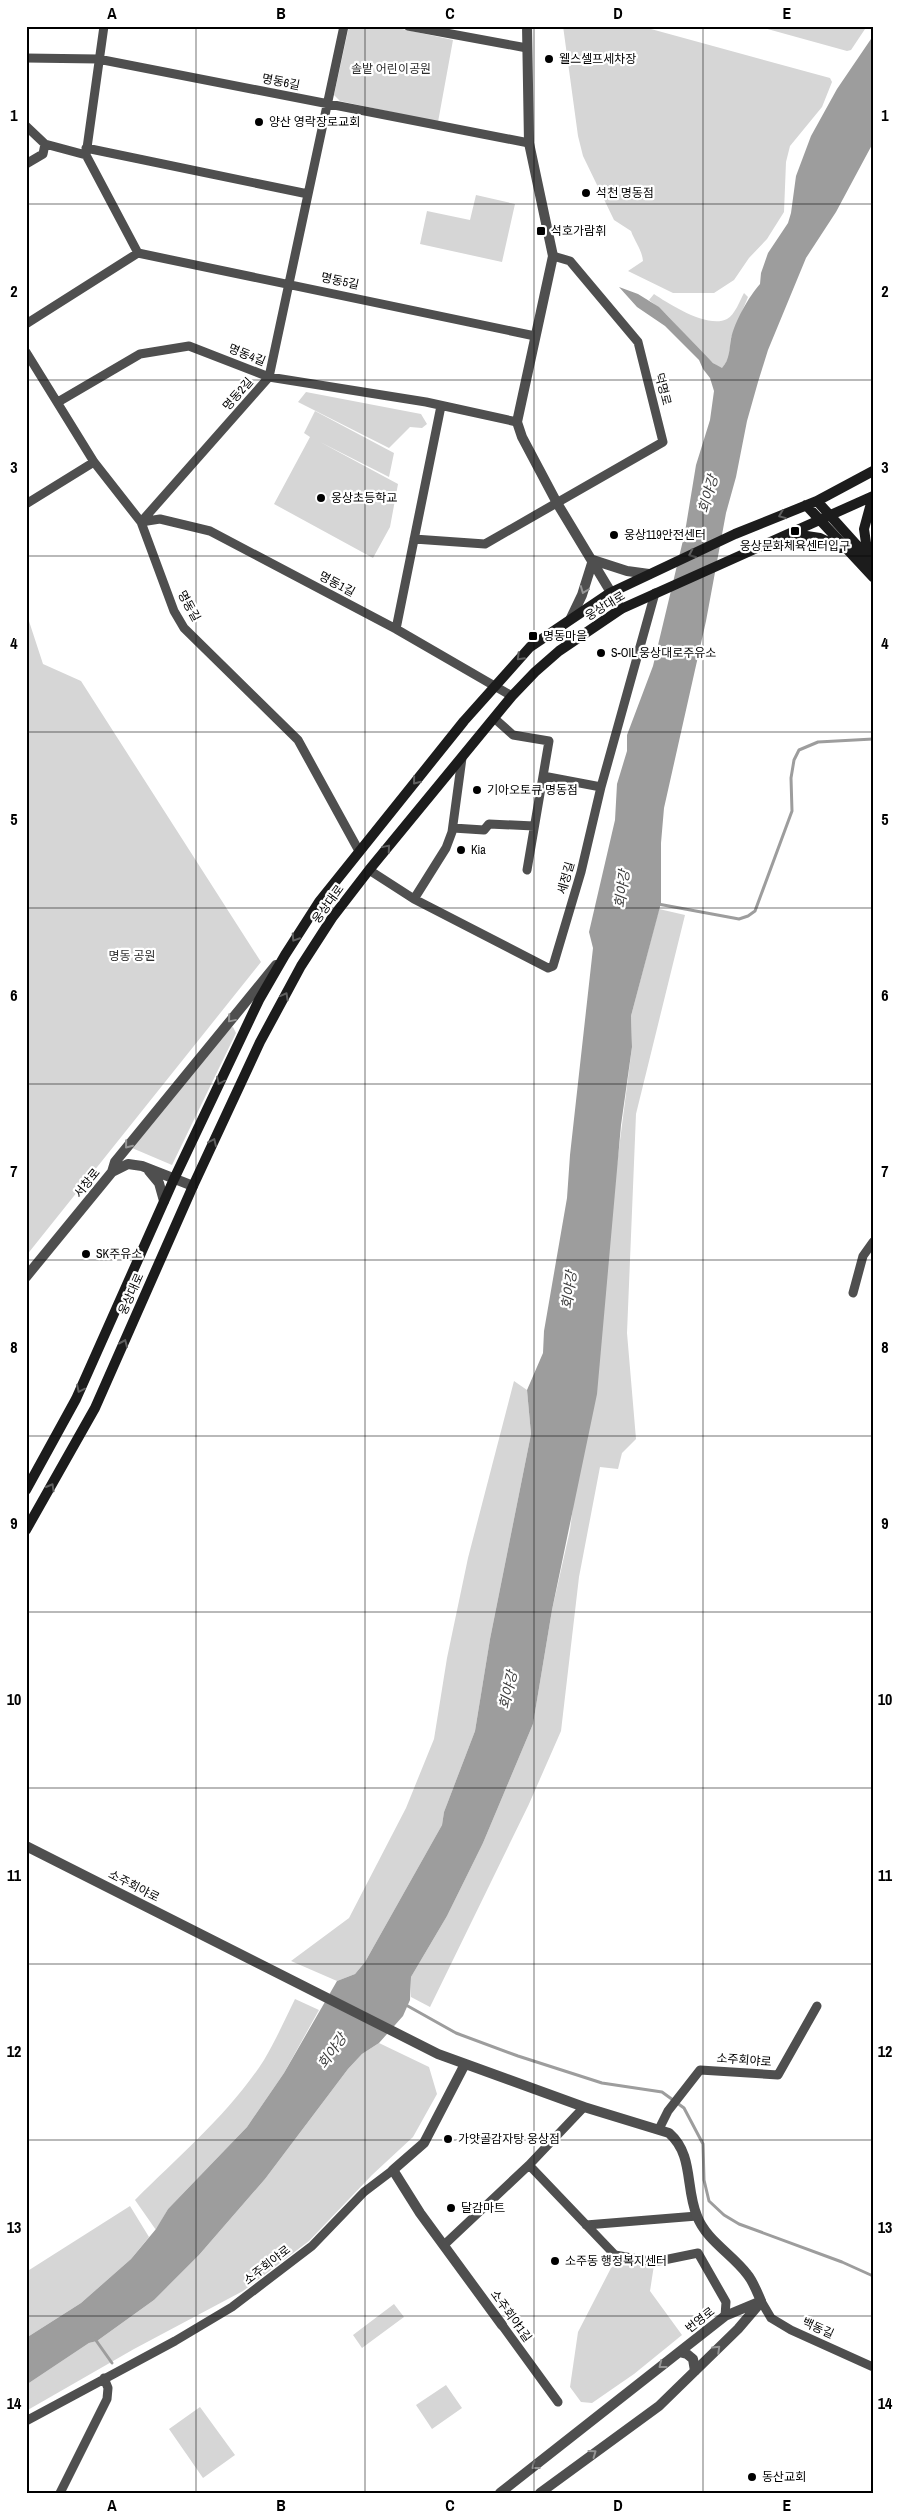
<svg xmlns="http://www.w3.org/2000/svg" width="899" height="2519" viewBox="0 0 899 2519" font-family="'Archivo Narrow','Noto Sans KR',sans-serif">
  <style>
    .green { fill: #d6d6d6 }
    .water { fill: #9d9d9d }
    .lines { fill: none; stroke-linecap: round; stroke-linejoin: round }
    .stream { stroke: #9d9d9d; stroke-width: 3 }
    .minor { stroke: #4f4f4f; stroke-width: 9 }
    .tertiary { stroke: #4f4f4f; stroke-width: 10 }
    .secondary { stroke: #1c1c1c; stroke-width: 10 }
    .oneway { stroke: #606060 }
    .oneway2 { stroke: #959595 }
    .grid { fill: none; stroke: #000; stroke-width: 1; stroke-opacity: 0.55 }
    .poi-dot { fill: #000; stroke: #fff; stroke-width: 2 }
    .labels { text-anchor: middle; stroke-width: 4.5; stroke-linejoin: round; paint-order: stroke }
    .poi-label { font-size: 12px; fill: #000; stroke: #fff; text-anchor: start }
    .park-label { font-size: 12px; fill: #2d2d2d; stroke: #fff }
    .street-label { font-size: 12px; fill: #000; stroke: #fff }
    .water-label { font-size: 14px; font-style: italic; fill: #3e3e3e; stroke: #fff }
    .neatline { fill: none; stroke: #000; stroke-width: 2 }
    .grid-label { font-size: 16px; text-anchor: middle; font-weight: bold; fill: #000 }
  </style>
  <rect width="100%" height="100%" fill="#fff"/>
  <path class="green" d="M349,26H388L453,40L438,122L340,101L334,95Z
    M563,26H640L830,78L832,82L822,107L790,146L786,162L784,212L767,239L749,258L734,280L714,293H673L628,271L643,261C642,250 635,242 631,231L614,220L583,156L578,136Z
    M757,26H867L851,50L847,51Z
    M476,195L515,204L502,262L420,244L427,211L470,220Z
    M744,293L748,297L731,338L729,357L722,369C695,352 677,320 649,300L654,294C669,304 708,329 727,319C735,315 740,300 744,293Z
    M306,392L421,414L427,424L422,428L410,427L389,448L298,402Z
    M315,411L394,453L389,477L320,442L398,484L390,527L373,558L274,504L310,437L304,433Z
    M26,612L43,664L81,681L261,962L26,1256Z
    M659,909L685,915L636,1114L627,1333L636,1439L622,1453L618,1469L600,1467L579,1577L561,1731L529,1804L430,2007L411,1997V1977L447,1916L483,1843L533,1724L552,1610L570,1530L632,1047L631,1016Z
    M233,1027L236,1033L172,1165L132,1148L229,1028Z
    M514,1381L527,1390L531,1434L490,1639L475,1731L444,1812L442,1825L365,1962L355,1974L337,1981L291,1961L349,1918L406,1808L434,1739L447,1658L468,1558Z
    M295,1999L319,2010L284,2073L247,2127L168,2209L156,2230L135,2200C179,2156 230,2113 264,2060C276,2040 285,2019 295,1999Z
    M379,2043L429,2067L437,2094L413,2137L372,2175L309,2241L243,2291L134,2349L26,2411V2385L89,2343L97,2341L154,2300L199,2255L265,2179L348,2069L362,2054Z
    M130,2206L149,2237L131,2259L81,2303L26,2338V2272Z
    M621,2260L654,2265L650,2291L682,2335L634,2374L592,2403L581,2402L570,2387L578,2332L611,2268Z
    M394,2304L404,2317L362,2348L353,2335Z
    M446,2385L462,2408L432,2429L416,2405Z
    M200,2407L235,2455L203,2478L169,2429Z"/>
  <path class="water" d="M873,36V143L836,212L806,258L768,350L758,382L747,421L736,477L726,513L706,621L664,808L661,843V903L631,1016L632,1047L621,1125L597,1394L552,1610L533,1724L483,1843L447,1916L411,1977L410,2000L403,2016L379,2043L362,2054L348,2069L265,2179L199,2255L154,2300L97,2341L89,2343L26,2385V2338L81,2303L131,2259L156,2229L168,2209L247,2127L284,2073L337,1981L355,1974L365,1962L442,1825L444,1812L475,1731L490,1639L531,1434L527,1390L543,1353L544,1331L567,1198L570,1155L593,948L589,932L615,820L617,784L627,751V735L653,666L685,532L696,465L710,420L714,391L710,378L703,369L699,360L665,326L637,307L619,287L638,294L659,307L713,363L722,368C730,359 729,350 731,339C734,323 749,296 760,284L761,273L768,253L788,223L791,213L796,176L811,136L837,89Z"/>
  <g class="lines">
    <path class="stream" d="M658,904L739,919L748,916L755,911L792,811L791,778L794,760L799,750L818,742L873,739
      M406,2005L456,2033L518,2056L602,2083L662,2092L684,2108L703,2144L704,2180L709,2201L724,2215L739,2224L842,2262L873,2276
      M95,2339L112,2363"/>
    <path class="minor" d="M104,26L86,155L138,253
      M408,26L527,48
      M26,58L98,59L529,143
      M26,126L45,144L86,155
      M86,148L308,194
      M26,164L43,154L45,144
      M26,324L138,253L535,336
      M26,352L94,462L141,522L174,611L184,628L298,740L359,851
      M58,402L140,354L189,346L269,377L426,402L517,422
      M26,504L94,462
      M141,522L269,377L344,26
      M141,522L160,519L210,531L396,629L512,696
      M414,539L485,544L663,442L638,342L570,261L553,256
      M396,629L441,406
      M494,718L513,735L549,741L527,870
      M543,776L601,787
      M453,828L484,830L489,824L534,826
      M369,870L414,899L548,968L553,966L581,872L601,787L655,593
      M414,899L446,848L452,832L462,758
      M853,1293L863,1256L873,1242
      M659,2129L668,2111L700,2070L778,2075L817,2006
      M529,2165L615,2255L654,2262L698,2253L726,2302L725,2316
      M586,2225L697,2216
      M444,2245L529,2165L584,2107
      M761,2301L771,2318L791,2330L873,2367
      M502,2325L558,2402
      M26,2421L175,2341L232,2307L312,2246L364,2192L393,2170
      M60,2493L107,2399L108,2388L104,2378"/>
    <path class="tertiary" d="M527,26L529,143L553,256L517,422L522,437L557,503L621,609
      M571,618L582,595L593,560L627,571L649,574
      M149,1171L159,1183L164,1201
      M112,1172L115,1162L276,965
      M26,1277L112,1172L128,1164L142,1166L193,1186
      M26,1846L438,2054L584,2107L669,2133C694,2155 685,2187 697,2216C706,2240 732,2254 747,2274C753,2281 757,2292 761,2301
      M465,2064L424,2143L393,2170L420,2213L502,2325
      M679,2352L687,2354L693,2359L695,2371
      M500,2493L725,2316L761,2301
      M540,2493L659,2406L738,2329L761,2302"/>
    <path class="secondary" d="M817,501L873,563
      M806,505L873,577
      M793,534L820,538L841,548
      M868,557L864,529L873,496
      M26,1490L76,1399L174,1179L259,1000L285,955L319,902L464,721L530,647L610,593L735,534L817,501L873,471
      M26,1530L95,1408L193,1186L260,1042L301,966L332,918L369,870L512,696L535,672L559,651L621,609L873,496"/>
  </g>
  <defs><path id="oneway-chevron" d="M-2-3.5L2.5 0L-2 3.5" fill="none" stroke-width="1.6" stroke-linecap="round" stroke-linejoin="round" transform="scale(1.25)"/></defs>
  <g class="oneway">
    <use href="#oneway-chevron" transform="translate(782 515) rotate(158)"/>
    <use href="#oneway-chevron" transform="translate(692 554) rotate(155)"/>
    <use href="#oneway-chevron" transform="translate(520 657) rotate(135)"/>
    <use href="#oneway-chevron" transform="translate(416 781) rotate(129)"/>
    <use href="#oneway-chevron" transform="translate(387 848) rotate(-50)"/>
    <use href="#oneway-chevron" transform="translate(295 938) rotate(123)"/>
    <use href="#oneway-chevron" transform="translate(285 996) rotate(-61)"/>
    <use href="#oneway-chevron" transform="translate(220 1081) rotate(116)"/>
    <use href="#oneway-chevron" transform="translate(213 1142) rotate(-65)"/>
    <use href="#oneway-chevron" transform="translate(124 1343) rotate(-66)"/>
    <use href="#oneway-chevron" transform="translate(80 1389) rotate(116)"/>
    <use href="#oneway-chevron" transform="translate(51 1487) rotate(-60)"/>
  </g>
  <g class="oneway2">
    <use href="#oneway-chevron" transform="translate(584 590) rotate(111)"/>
    <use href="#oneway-chevron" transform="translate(231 1019) rotate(130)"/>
    <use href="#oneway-chevron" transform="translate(128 1145) rotate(129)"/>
    <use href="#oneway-chevron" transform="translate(717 2349) rotate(-44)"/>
    <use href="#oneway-chevron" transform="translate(662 2365) rotate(142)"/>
    <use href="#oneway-chevron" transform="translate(593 2453) rotate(-36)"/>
    <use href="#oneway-chevron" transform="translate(535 2466) rotate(142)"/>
  </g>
  <path class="grid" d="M196,26V2493M365,26V2493M534,26V2493M703,26V2493M26,204H873M26,380H873M26,556H873M26,732H873M26,908H873M26,1084H873M26,1260H873M26,1436H873M26,1612H873M26,1788H873M26,1964H873M26,2140H873M26,2316H873"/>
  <g class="poi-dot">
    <circle cx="549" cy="59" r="5"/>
    <circle cx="259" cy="122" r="5"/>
    <circle cx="586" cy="193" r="5"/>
    <rect x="536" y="226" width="10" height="10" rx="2.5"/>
    <circle cx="321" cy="498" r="5"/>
    <rect x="790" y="526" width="10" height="10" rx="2.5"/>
    <circle cx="614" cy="535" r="5"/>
    <rect x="528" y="631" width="10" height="10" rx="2.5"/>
    <circle cx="601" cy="653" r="5"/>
    <circle cx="477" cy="790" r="5"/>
    <circle cx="461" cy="850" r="5"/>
    <circle cx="86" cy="1254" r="5"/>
    <circle cx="448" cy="2139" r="5"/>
    <circle cx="451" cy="2208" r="5"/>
    <circle cx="555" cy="2261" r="5"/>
    <circle cx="752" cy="2477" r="5"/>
  </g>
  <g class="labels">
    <g class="poi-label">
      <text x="559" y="63">웰스셀프세차장</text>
      <text x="269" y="126">양산 영락장로교회</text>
      <text x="596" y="197">석천 명동점</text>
      <text x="551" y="235">석호가람휘</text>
      <text x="331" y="502">웅상초등학교</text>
      <text x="624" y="539">웅상119안전센터</text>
      <text x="795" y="550" text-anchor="middle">웅상문화체육센터입구</text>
      <text x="543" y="640">명동마을</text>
      <text x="611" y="657">S-OIL 웅상대로주유소</text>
      <text x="487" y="794">기아오토큐 명동점</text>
      <text x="471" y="854">Kia</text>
      <text x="96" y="1258">SK주유소</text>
      <text x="458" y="2143">가얏골감자탕 웅상점</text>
      <text x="461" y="2212">달감마트</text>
      <text x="565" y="2265">소주동 행정복지센터</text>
      <text x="762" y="2481">동산교회</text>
    </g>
    <g class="park-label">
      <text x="391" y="73">솔밭 어린이공원</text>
      <text x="132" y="960">명동 공원</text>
    </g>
    <g class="street-label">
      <text transform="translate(281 82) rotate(11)" y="4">명동6길</text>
      <text transform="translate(340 281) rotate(12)" y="4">명동5길</text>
      <text transform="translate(247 355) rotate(22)" y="4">명동4길</text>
      <text transform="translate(663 389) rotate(76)" y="4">덕명로</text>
      <text transform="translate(238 394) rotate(-49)" y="4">명동2길</text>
      <text transform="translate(337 584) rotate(28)" y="4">명동1길</text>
      <text transform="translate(189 606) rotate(61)" y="4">명동길</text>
      <text transform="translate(605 606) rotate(-31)" y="4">웅상대로</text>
      <text transform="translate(566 878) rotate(-74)" y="4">세정길</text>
      <text transform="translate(328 904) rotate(-54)" y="4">웅상대로</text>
      <text transform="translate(87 1183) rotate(-51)" y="4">서창로</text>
      <text transform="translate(131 1294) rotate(-66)" y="4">웅상대로</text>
      <text transform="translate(134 1886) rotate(27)" y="4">소주회야로</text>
      <text transform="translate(744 2060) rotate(4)" y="4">소주회야로</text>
      <text transform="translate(267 2265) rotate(-38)" y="4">소주회야로</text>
      <text transform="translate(511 2316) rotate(54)" y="4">소주회야1길</text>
      <text transform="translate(700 2320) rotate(-38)" y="4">번영로</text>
      <text transform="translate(818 2328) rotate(24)" y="4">백동길</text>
    </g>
    <g class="water-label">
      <text transform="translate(708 494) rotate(-74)" y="5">회야강</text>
      <text transform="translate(622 889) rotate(-83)" y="5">회야강</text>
      <text transform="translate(569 1290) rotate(-83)" y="5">회야강</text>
      <text transform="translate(508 1690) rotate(-77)" y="5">회야강</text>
      <text transform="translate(332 2051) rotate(-55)" y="5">회야강</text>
    </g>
  </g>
  <rect width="899" height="2519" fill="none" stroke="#ffffff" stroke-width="55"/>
  <rect x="28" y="28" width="844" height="2464" class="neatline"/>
  <g class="grid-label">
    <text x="112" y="19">A</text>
    <text x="281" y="19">B</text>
    <text x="450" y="19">C</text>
    <text x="618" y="19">D</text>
    <text x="787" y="19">E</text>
    <text x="14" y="121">1</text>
    <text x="885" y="121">1</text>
    <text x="14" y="297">2</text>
    <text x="885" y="297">2</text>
    <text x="14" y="473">3</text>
    <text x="885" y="473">3</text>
    <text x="14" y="649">4</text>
    <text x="885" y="649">4</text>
    <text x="14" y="825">5</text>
    <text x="885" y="825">5</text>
    <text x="14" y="1001">6</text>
    <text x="885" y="1001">6</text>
    <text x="14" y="1177">7</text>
    <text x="885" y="1177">7</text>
    <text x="14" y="1353">8</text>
    <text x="885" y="1353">8</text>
    <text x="14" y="1529">9</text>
    <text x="885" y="1529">9</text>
    <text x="14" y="1705">10</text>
    <text x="885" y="1705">10</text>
    <text x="14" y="1881">11</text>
    <text x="885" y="1881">11</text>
    <text x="14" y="2057">12</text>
    <text x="885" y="2057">12</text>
    <text x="14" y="2233">13</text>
    <text x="885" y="2233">13</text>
    <text x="14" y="2409">14</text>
    <text x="885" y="2409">14</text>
    <text x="112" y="2511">A</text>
    <text x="281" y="2511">B</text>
    <text x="450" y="2511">C</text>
    <text x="618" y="2511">D</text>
    <text x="787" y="2511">E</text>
  </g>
</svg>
